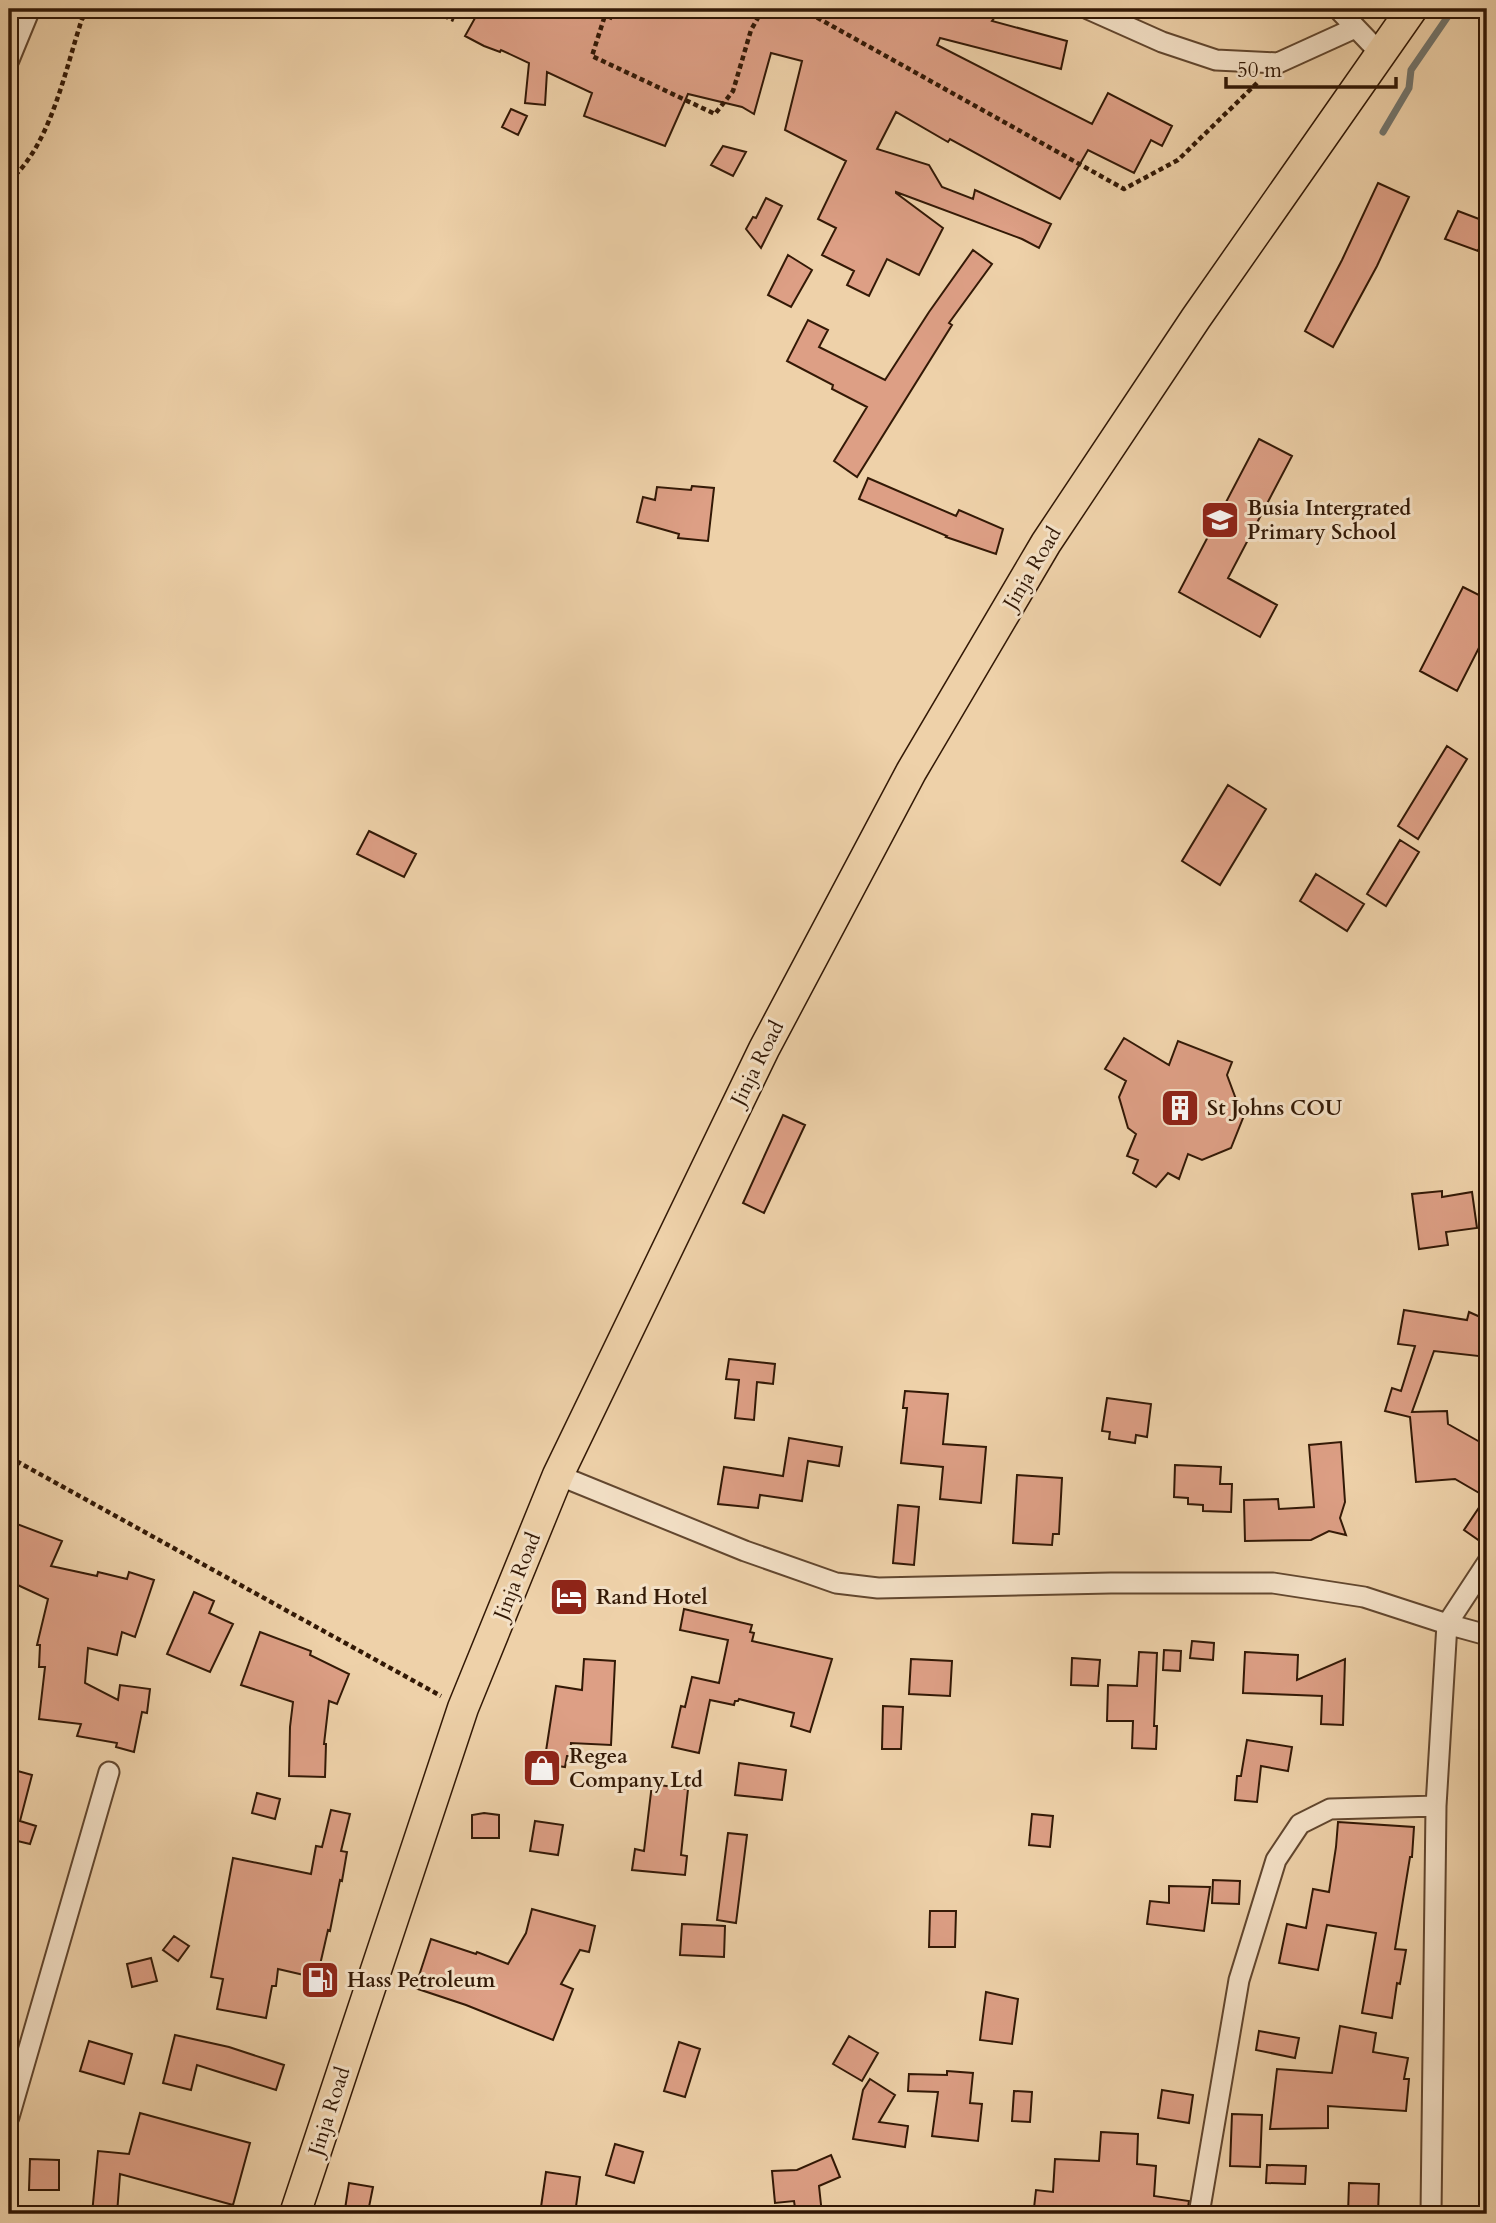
<svg xmlns="http://www.w3.org/2000/svg" width="1496" height="2223" viewBox="0 0 1496 2223" font-family="Cardo,serif">
  <style>
    .lines { fill: none; stroke-linecap: round; stroke-linejoin: round }
    .stream { stroke: #73766e; stroke-width: 7 }
    .building { fill: #dd9f85; stroke: #331906; stroke-width: 2 }
    .street-casing { stroke: #62472f; stroke-width: 23 }
    .primary-casing { stroke: #331906; stroke-width: 33 }
    .path { stroke: #331906; stroke-width: 4.5; stroke-dasharray: 5 3.5; stroke-linecap: butt }
    .street { stroke: #f4e1c7; stroke-width: 19 }
    .primary { stroke: #eed1a9; stroke-width: 30 }
    .labels { text-anchor: middle; stroke-width: 6; stroke-linejoin: round; paint-order: stroke }
    .poi-label { font-size: 21px; font-weight: bold; fill: #331906; stroke: #f4e1c7; text-anchor: start }
    .street-label { font-size: 21px; fill: #331906; stroke: #f4e1c7 }
  </style>
  <rect width="100%" height="100%" fill="#eed1a9"/>
  <filter id="stains"><feTurbulence type="fractalNoise" baseFrequency=".00286" numOctaves="4"/><feColorMatrix values="0 0 0 0 .2 0 0 0 0 .09 0 0 0 0 .02 0 0 0 .5 -.17"/></filter>
  <radialGradient id="worn" r=".72"><stop offset=".6" stop-color="#630" stop-opacity="0"/><stop offset="1" stop-color="#630" stop-opacity=".3"/></radialGradient>
  <g class="lines">
    <path class="stream" d="M1383,132L1409,88L1411,70L1453,9"/>
  </g>
  <path class="building" d="M480,9H590L611,19L616,9H980L995,17L992,21L1067,41L1061,69L940,38L937,45L1092,124L1108,93L1172,126L1162,146L1151,140L1134,173L1088,150L1060,199L950,139L948,142L896,112L877,149L929,165L942,187L973,199L975,190L1051,224L1039,248L1022,239L896,192V193L943,228L919,275L887,259L869,296L847,285L854,271L822,255L836,228L818,219L846,161L785,130L802,61L771,53L754,114L742,107L688,94L665,146L584,116L592,93L547,72L545,105L525,103L529,63L501,50L500,52L484,46L465,36Z
    M511,109L527,116L518,135L502,127Z
    M723,146L746,152L733,176L711,165Z
    M1378,183L1409,197L1377,266L1333,347L1305,331L1342,260Z
    M766,198L782,206L761,248L746,229L753,217L756,218Z
    M1458,211L1487,222V229L1478,251L1445,239Z
    M973,250L992,264L949,323L952,325L857,477L834,461L867,407L832,389L833,385L787,361L808,320L828,330L819,347L885,380L929,312Z
    M788,255L812,270L791,307L768,295Z
    M1259,439L1292,456L1228,578L1277,605L1260,637L1179,592Z
    M868,478L956,516L959,510L1003,529L996,554L946,537L947,536L859,499Z
    M692,486L714,488L708,541L678,538L679,534L637,522L643,497L655,500L657,487L691,490Z
    M1463,587L1487,599V632L1457,691L1420,671Z
    M1447,746L1467,759L1418,839L1398,826Z
    M1228,785L1266,809L1220,885L1182,861Z
    M369,831L416,854L404,877L357,854Z
    M1400,840L1419,852L1386,906L1367,894Z
    M1316,874L1364,904L1347,931L1300,901Z
    M1124,1038L1169,1065L1178,1041L1232,1062L1227,1075L1243,1118L1231,1148L1202,1160L1188,1154L1179,1179L1168,1173L1156,1187L1133,1173L1138,1160L1127,1156L1136,1134L1128,1128L1119,1097L1126,1081L1105,1069Z
    M783,1115L805,1125L764,1213L743,1203Z
    M1442,1191V1197L1472,1192L1477,1228L1446,1232L1448,1245L1419,1249L1412,1194Z
    M1404,1310L1467,1320L1469,1312L1487,1320V1357L1434,1351L1412,1412L1447,1411L1448,1424L1487,1446V1546L1464,1530L1486,1497L1455,1479L1416,1482L1410,1417L1385,1411L1392,1388L1401,1391L1415,1346L1398,1344Z
    M729,1359L775,1364L773,1384L757,1382L754,1420L735,1418L739,1380L726,1379Z
    M905,1391L948,1394L943,1444L986,1447L981,1503L940,1499L943,1467L901,1463L907,1408H903Z
    M1107,1398L1151,1404L1147,1437L1136,1435L1135,1443L1109,1439L1110,1432L1102,1431Z
    M789,1438L842,1447L839,1466L808,1461L802,1501L760,1495L758,1508L718,1504L724,1467L783,1476Z
    M1341,1442L1345,1502L1340,1518L1346,1535L1329,1531L1311,1540L1245,1541L1244,1500L1278,1499L1279,1509L1314,1507L1309,1445Z
    M1175,1465L1221,1467L1220,1484H1232L1231,1512L1203,1511V1505L1188,1504V1498L1174,1497Z
    M1017,1475L1062,1478L1059,1534H1053L1052,1545L1013,1543Z
    M898,1505L919,1507L914,1565L893,1563Z
    M9,1521L62,1541L51,1566L97,1576L98,1572L127,1579L129,1572L154,1580L135,1637L122,1632L117,1655L88,1648L85,1683L118,1700L120,1685L150,1689L147,1713L142,1712L134,1752L116,1747L117,1743L77,1736L81,1724L39,1719L45,1667H39L40,1645H37L48,1599L9,1581Z
    M194,1592L214,1601L209,1613L233,1624L210,1672L167,1654Z
    M684,1609L752,1625L750,1632L754,1633L752,1641L832,1659L810,1732L791,1726L794,1713L739,1699L738,1701H735L734,1705L710,1700L699,1753L672,1747L681,1706L685,1707L692,1677L719,1683L728,1640L680,1630Z
    M260,1632L311,1651L310,1655L349,1674L337,1704L329,1701L324,1744H326L325,1777L289,1776L290,1727L293,1702L241,1685Z
    M1192,1641L1214,1643L1213,1660L1190,1658Z
    M1164,1650L1181,1651L1180,1671L1163,1670Z
    M1139,1652L1157,1653L1154,1726H1157L1156,1749L1132,1748L1133,1721H1107L1108,1685L1137,1686Z
    M1245,1652L1298,1655L1297,1680L1345,1659L1343,1725L1321,1724L1322,1696L1243,1693Z
    M1072,1658L1100,1660L1098,1686L1071,1685Z
    M584,1659L615,1661L611,1745L571,1743L570,1756H567L565,1767L544,1764L556,1686L582,1690Z
    M911,1659L952,1661L950,1696L909,1694Z
    M883,1706L903,1707L901,1749H882Z
    M1247,1740L1292,1747L1288,1771L1261,1766L1257,1802L1235,1800L1237,1776H1241Z
    M739,1763L786,1770L782,1800L735,1795Z
    M14,1770L32,1775L20,1821L36,1826L30,1844L9,1839V1792Z
    M652,1784L688,1789L681,1855L687,1856L685,1875L632,1870L635,1849L644,1851Z
    M257,1793L280,1799L275,1819L252,1813Z
    M331,1810L350,1814L341,1851L347,1852L342,1881L340,1880L330,1931L328,1930L317,1978L278,1969L276,1986H272L266,2018L217,2009L223,1979L211,1977L233,1858L311,1874L316,1846L322,1847Z
    M484,1813L499,1815V1838H472V1815Z
    M1032,1814L1053,1816L1050,1847L1029,1845Z
    M535,1821L563,1825L558,1855L530,1851Z
    M1338,1822L1414,1827L1412,1857H1410L1395,1949L1406,1950L1400,1984L1397,1983L1392,2018L1362,2013L1376,1933L1327,1925L1318,1970L1279,1963L1287,1924L1306,1928L1313,1889L1329,1892L1336,1847Z
    M728,1833L747,1835L736,1923L717,1920Z
    M1213,1880L1240,1881L1239,1904L1212,1903Z
    M1169,1886L1210,1887L1204,1931L1147,1924L1150,1901L1169,1903Z
    M532,1909L595,1926L589,1952L580,1950L561,1984L573,1989L553,2040L466,2005L415,1988L431,1939L476,1954L477,1952L508,1964L526,1933Z
    M930,1911H956L955,1947H929Z
    M682,1924L725,1926L724,1957L680,1955Z
    M174,1936L189,1946L178,1961L163,1950Z
    M151,1958L157,1981L132,1987L127,1964Z
    M986,1992L1018,1999L1012,2044L980,2040Z
    M1340,2026L1376,2033L1373,2052L1408,2058L1404,2079H1409L1406,2111L1328,2106V2128L1270,2129L1277,2069L1332,2073Z
    M1259,2031L1299,2038L1295,2058L1256,2050Z
    M175,2035L229,2047L284,2065L276,2090L197,2065L191,2090L163,2083Z
    M849,2036L878,2053L862,2081L833,2064Z
    M89,2041L132,2054L124,2084L80,2071Z
    M679,2042L700,2049L685,2097L664,2091Z
    M947,2071L973,2073L970,2103L982,2104L978,2141L932,2136L938,2092L908,2091L909,2074L947,2075Z
    M870,2079L895,2095L879,2122L908,2126L905,2147L853,2139L863,2090Z
    M1162,2090L1193,2095L1189,2123L1158,2118Z
    M1014,2091L1032,2092L1030,2122L1012,2121Z
    M140,2113L250,2143L233,2205L120,2174L117,2214H92L98,2151L129,2154Z
    M1232,2114L1262,2115L1260,2167L1230,2166Z
    M1101,2132L1138,2134L1137,2164L1156,2166L1154,2196L1189,2201L1187,2214H1087L1034,2208L1036,2190L1053,2192L1055,2159L1099,2161Z
    M615,2144L643,2152L634,2183L606,2175Z
    M831,2155L840,2177L819,2186L822,2214H796L794,2201L775,2203L772,2171L797,2170Z
    M30,2159L59,2160V2190H29Z
    M1267,2165L1306,2166L1305,2184L1266,2183Z
    M546,2172L580,2177L575,2214H540Z
    M349,2183L373,2187L368,2212L345,2209Z
    M1349,2183L1379,2184L1378,2214H1348Z"/>
  <g class="lines">
    <g class="street-casing">
      <path id="street" d="M1088,9L1162,42L1216,60L1278,63L1355,28
        M1338,9L1381,54
        M9,60L30,9
        M558,1475L745,1551L836,1583L878,1588L1111,1583H1273L1364,1597L1447,1624L1487,1635
        M9,2117L109,1772
        M1199,2214L1239,1980L1276,1860L1300,1824L1330,1809L1436,1806
        M1431,2214L1436,1806L1447,1624L1487,1563"/>
    </g>
    <g class="primary-casing">
      <path id="primary" d="M295,2214L463,1708L558,1475L764,1049L911,772L1046,543L1196,318L1412,9"/>
    </g>
    <path class="path" d="M428,9L454,20
      M607,9L592,56L715,114L733,91L751,30L763,9
      M793,9L816,17L1124,189L1178,160L1257,83
      M9,181C51,145 65,70 82,19L91,9
      M9,1457L441,1696"/>
    <use href="#street" class="street"/>
    <use href="#primary" class="primary"/>
  </g>
  <defs>
    <g id="school-square" transform="scale(2.0125)"><rect x="-9" y="-9" width="18" height="18" rx="4" fill="#8f2418" stroke="#f4e1c7"/><path d="M0-5L7-2L0 1L-7-2ZM-4 1L0 2.5L4 1V4Q0 6-4 4Z" fill="#fff"/></g>
    <g id="building-square" transform="scale(2.0125)"><rect x="-9" y="-9" width="18" height="18" rx="4" fill="#8f2418" stroke="#f4e1c7"/><path d="M-4-6H4V6H1V3H-1V6H-4ZM-2.5-4.3h1.7v1.8h-1.7ZM.8-4.3h1.7v1.8H.8ZM-2.5-1h1.7V.8h-1.7ZM.8-1h1.7V.8H.8Z" fill="#fff"/></g>
    <g id="hotel-square" transform="scale(2.0125)"><rect x="-9" y="-9" width="18" height="18" rx="4" fill="#8f2418" stroke="#f4e1c7"/><path d="M-6-4.5h1.5V1H6V5H4.5V3h-9V5H-6ZM-4 0a1.8 1.8 0 1 1 3.6 0ZM.5 0V-2.5h3Q6-2.5 6 0Z" fill="#fff"/></g>
    <g id="shop-square" transform="scale(2.0125)"><rect x="-9" y="-9" width="18" height="18" rx="4" fill="#8f2418" stroke="#f4e1c7"/><path d="M-5-2.5h2.3a2.7 3.5 0 0 1 5.4 0H5L5.5 6h-11ZM-1.5-2.5h3a1.5 2.3 0 0 0-3 0Z" fill="#fff"/></g>
    <g id="fuel-square" transform="scale(2.0125)"><rect x="-9" y="-9" width="18" height="18" rx="4" fill="#8f2418" stroke="#f4e1c7"/><path d="M-5.5-6h7V0h2V4h1.3V-2.5L3-4.5l.8-.8L6-3V5H2.5V1h-1V6h-7ZM-4.2-4.7v3.2H.2V-4.7Z" fill="#fff"/></g>
  </defs>
  <g fill-rule="evenodd">
    <use href="#school-square" x="1220" y="520"/>
    <use href="#building-square" x="1180" y="1108"/>
    <use href="#hotel-square" x="569" y="1597"/>
    <use href="#shop-square" x="542" y="1768"/>
    <use href="#fuel-square" x="320" y="1980"/>
  </g>
  <g class="labels">
    <g class="poi-label">
      <text x="1247" y="515">Busia Intergrated<tspan x="1247" dy="24">Primary School</tspan></text>
      <text x="1207" y="1115">St Johns COU</text>
      <text x="596" y="1604">Rand Hotel</text>
      <text x="569" y="1763">Regea<tspan x="569" dy="24">Company Ltd</tspan></text>
      <text x="347" y="1987">Hass Petroleum</text>
    </g>
    <g class="street-label">
      <text transform="translate(1032 568) rotate(-59)" y="7">Jinja Road</text>
      <text transform="translate(757 1063) rotate(-63)" y="7">Jinja Road</text>
      <text transform="translate(517 1576) rotate(-68)" y="7">Jinja Road</text>
      <text transform="translate(329 2111) rotate(-72)" y="7">Jinja Road</text>
    </g>
  </g>
  <rect width="1496" height="2223" fill="none" stroke="#eed1a9" stroke-width="35"/>
  <rect x="10" y="10" width="1475" height="2202" fill="none" stroke="#331906" stroke-width="3.5"/>
  <rect x="18" y="18" width="1461" height="2188" fill="none" stroke="#331906" stroke-width="2"/>
  <path d="M1226 77v10h170v-10" fill="none" stroke="#331906" stroke-width="3.5"/>
  <text x="1237" y="77" font-size="21" fill="#331906" stroke="#f4e1c7" stroke-width="5" paint-order="stroke">50 m</text>
  <rect width="100%" height="100%" filter="url(#stains)"/>
  <rect width="100%" height="100%" fill="url(#worn)"/>
</svg>
